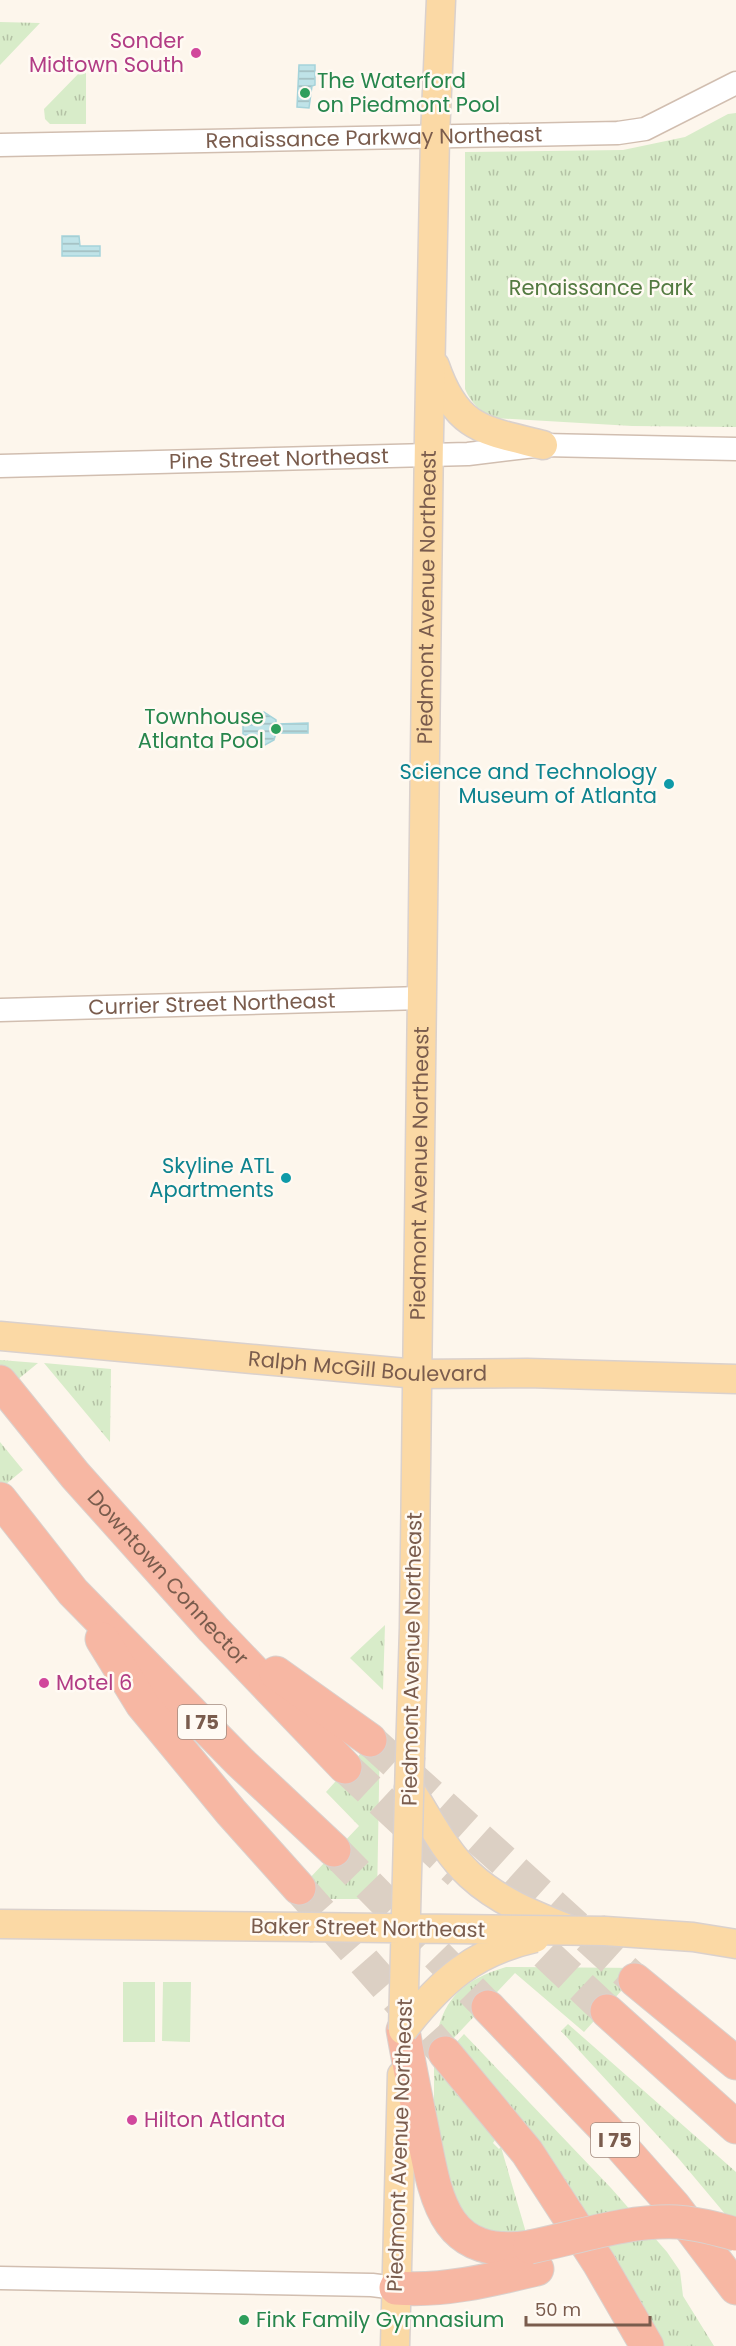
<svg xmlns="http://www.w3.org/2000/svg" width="736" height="2346" viewBox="0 0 736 2346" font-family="Poppins,sans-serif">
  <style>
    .grass { fill: url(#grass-tufts) }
    .garden { fill: #d8ecc9 }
    .water { fill: url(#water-rules); stroke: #a5d3da; stroke-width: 1.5 }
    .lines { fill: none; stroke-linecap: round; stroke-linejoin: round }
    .highway-tunnel { stroke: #dcd0c4; stroke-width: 33; stroke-dasharray: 33 16; stroke-linecap: butt }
    .minor-casing { stroke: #d1beb0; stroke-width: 25 }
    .major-casing { stroke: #dad1cd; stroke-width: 31 }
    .highway-casing { stroke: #dad1cd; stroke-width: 35 }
    .minor { stroke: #fff; stroke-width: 22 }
    .major { stroke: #fbd9a5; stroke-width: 28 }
    .highway { stroke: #f7b7a3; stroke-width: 33 }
    .major-bridge-casing { stroke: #dad1cd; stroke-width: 31; stroke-linecap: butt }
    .highway-bridge-casing { stroke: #dad1cd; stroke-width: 35; stroke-linecap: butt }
    .major-bridge { stroke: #fbd9a5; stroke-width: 28 }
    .highway-bridge { stroke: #f7b7a3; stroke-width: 33 }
    .hotel-dot { fill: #d1479c; stroke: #fffaf3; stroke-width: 2 }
    .leisure-dot { fill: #2e9e5b; stroke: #fffaf3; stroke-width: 2 }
    .culture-dot { fill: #0f9aa8; stroke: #fffaf3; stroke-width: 2 }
    .labels { text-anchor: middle; stroke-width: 5; stroke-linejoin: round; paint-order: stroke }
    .shield { fill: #fffaf3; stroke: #a28b7f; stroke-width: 1.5 }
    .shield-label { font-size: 20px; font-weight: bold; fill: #7a5c4d }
    .hotel-label { font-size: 21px; fill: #b23c85; stroke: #fffaf3; text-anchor: start }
    .leisure-label { font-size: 21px; fill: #27864d; stroke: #fffaf3; text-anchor: start }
    .street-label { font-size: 21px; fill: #7a5c4d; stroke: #fffaf3 }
    .park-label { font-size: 21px; fill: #537a41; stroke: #fffaf3 }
    .culture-label { font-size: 21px; fill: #0d838f; stroke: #fffaf3; text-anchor: end }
  </style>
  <defs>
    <pattern id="grass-tufts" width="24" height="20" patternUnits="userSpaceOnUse" patternTransform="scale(1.5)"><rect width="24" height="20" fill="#d8ecc9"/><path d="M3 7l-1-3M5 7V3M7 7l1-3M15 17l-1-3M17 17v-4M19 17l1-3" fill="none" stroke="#b4c2a5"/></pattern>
    <pattern id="water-rules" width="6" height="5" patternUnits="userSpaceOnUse" patternTransform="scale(1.5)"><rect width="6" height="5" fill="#bfe3e8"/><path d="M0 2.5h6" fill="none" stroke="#a0bbbe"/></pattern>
  </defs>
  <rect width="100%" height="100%" fill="#fdf6ec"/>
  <path class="grass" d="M0,22L40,23L0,65Z
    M82,70H86V124H50L45,119L44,109Z
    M736,113V427L632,426L494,418C480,411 471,403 465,389V152L623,150L685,137L728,114Z
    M0,1360L38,1363L0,1394Z
    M44,1363L111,1369L110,1442Z
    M0,1442L23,1470L0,1489Z
    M385,1625L383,1690L350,1658Z
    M380,1732L377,1899H290L359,1826L326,1792Z
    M506,1967H518L642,1968L584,2032L515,1973L434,2059C437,2007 455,1982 506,1967Z
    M568,2024L736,2172V2227L679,2159L561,2031Z
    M464,2034L611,2188L667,2252L680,2271L683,2296L714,2346H660L453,2046Z
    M434,2063L495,2140L493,2143L499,2149L501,2147L527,2236L499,2238L456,2217L434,2108Z"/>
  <path class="garden" d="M123,1982H155V2042H123Z
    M163,1982H191L190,2042L162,2041Z"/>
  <path class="water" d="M299,65H315V85L312,86L309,108L297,107Z
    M62,236H79L80,246H100V256H62Z
    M264,712L276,720V724L308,723V733H276L274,740L265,745L255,741L252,735H243V725H252V720Z"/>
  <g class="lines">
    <path class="highway-tunnel" d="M370,1740L635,1980
      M345,1767L459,1873
      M334,1850L488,2007
      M299,1888L445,2053
      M510,1920L607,2011"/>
    <g class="minor-casing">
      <g id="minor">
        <path id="s1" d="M0,145L618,133L645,129L736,83"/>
        <path id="s2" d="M0,466L468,454L543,445L736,449"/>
        <path id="s3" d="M0,1010L422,998"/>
        <path d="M0,2278L372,2285L396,2288"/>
      </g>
    </g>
    <g class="major-casing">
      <g id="major">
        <path d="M435,366C457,430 483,430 543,445"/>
        <path id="s4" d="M0,1336L417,1374L527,1373L736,1379"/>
        <path id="s5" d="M410,1757L414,1628L429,435L435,136L441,0"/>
        <path d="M409,1788C428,1817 445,1852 470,1875C499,1902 536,1916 571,1930"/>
        <path d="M0,1924L310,1927"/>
        <path d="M605,1931L693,1937L736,1944"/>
        <path d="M395,2346L402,2075"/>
      </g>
    </g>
    <g class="highway-casing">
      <g id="highway">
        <path id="s6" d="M0,1382L75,1475L213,1629L345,1767"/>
        <path d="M0,1499L73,1592L240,1762L334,1850"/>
        <path d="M102,1639L142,1704L231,1812L299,1888"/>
        <path d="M276,1673L370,1740"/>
        <path d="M635,1980L736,2063"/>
        <path d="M488,2007L613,2137L674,2206L736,2288"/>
        <path d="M607,2011L736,2127"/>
        <path d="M403,2030C409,2064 416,2099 423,2133C436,2200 444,2260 530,2247"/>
        <path d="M445,2053L527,2152L599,2263L647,2346"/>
        <path d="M396,2288C442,2292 491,2280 537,2269"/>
      </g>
    </g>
    <use href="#minor" class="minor"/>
    <use href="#major" class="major"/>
    <use href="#highway" class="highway"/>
    <g class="major-bridge-casing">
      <path id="major-bridge" d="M310,1927L605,1931
        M403,2030L410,1757
        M403,2030C441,1981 473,1952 535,1938"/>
    </g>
    <g class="highway-bridge-casing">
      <path id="highway-bridge" d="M530,2247C579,2237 627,2220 677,2222C697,2223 717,2229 736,2234"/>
    </g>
    <use href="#major-bridge" class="major-bridge"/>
    <use href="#highway-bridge" class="highway-bridge"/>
  </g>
  <g class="hotel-dot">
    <circle cx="196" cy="53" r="6"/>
    <circle cx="44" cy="1683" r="6"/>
    <circle cx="132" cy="2120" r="6"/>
  </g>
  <g class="leisure-dot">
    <circle cx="305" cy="93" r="6"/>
    <circle cx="276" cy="729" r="6"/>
    <circle cx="244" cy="2320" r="6"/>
  </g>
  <g class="culture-dot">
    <circle cx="669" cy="784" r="6"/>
    <circle cx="286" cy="1178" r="6"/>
  </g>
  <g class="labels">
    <g class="shield">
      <rect x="178" y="1705" width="48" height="34" rx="4.5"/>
      <rect x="591" y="2123" width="48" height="34" rx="4.5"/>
    </g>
    <g class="shield-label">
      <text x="202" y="1729">I 75</text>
      <text x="615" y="2147">I 75</text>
    </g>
    <g class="hotel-label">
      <text x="184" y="48" text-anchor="end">Sonder<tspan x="184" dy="24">Midtown South</tspan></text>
      <text x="56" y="1690">Motel 6</text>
      <text x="144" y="2127">Hilton Atlanta</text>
    </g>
    <g class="leisure-label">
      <text x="317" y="88">The Waterford<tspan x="317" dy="24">on Piedmont Pool</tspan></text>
      <text x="264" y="724" text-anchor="end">Townhouse<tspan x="264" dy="24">Atlanta Pool</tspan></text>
      <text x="256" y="2327">Fink Family Gymnasium</text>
    </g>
    <g class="street-label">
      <text dy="7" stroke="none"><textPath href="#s1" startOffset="374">Renaissance Parkway Northeast</textPath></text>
      <text dy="7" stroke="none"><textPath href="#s2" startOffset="279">Pine Street Northeast</textPath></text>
      <text dy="7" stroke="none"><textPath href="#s5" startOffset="1160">Piedmont Avenue Northeast</textPath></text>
      <text dy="7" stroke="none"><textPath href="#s3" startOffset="212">Currier Street Northeast</textPath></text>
      <text dy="7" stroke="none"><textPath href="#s5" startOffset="584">Piedmont Avenue Northeast</textPath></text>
      <text dy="7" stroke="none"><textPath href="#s4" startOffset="369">Ralph McGill Boulevard</textPath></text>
      <text dy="7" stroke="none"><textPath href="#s6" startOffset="258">Downtown Connector</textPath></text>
      <text transform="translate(412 1659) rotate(-89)" y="7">Piedmont Avenue Northeast</text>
      <text transform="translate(368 1928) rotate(1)" y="7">Baker Street Northeast</text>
      <text transform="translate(400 2145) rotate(-88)" y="7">Piedmont Avenue Northeast</text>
    </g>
    <g class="park-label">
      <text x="601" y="295">Renaissance Park</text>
    </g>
    <g class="culture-label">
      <text x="657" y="779">Science and Technology<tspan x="657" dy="24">Museum of Atlanta</tspan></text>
      <text x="274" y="1173">Skyline ATL<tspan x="274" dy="24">Apartments</tspan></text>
    </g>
  </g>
  <path d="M526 2316v9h124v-9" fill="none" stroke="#7a5c4d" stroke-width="3"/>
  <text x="535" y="2316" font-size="18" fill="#7a5c4d" stroke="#fffaf3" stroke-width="4.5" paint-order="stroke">50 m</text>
</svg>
